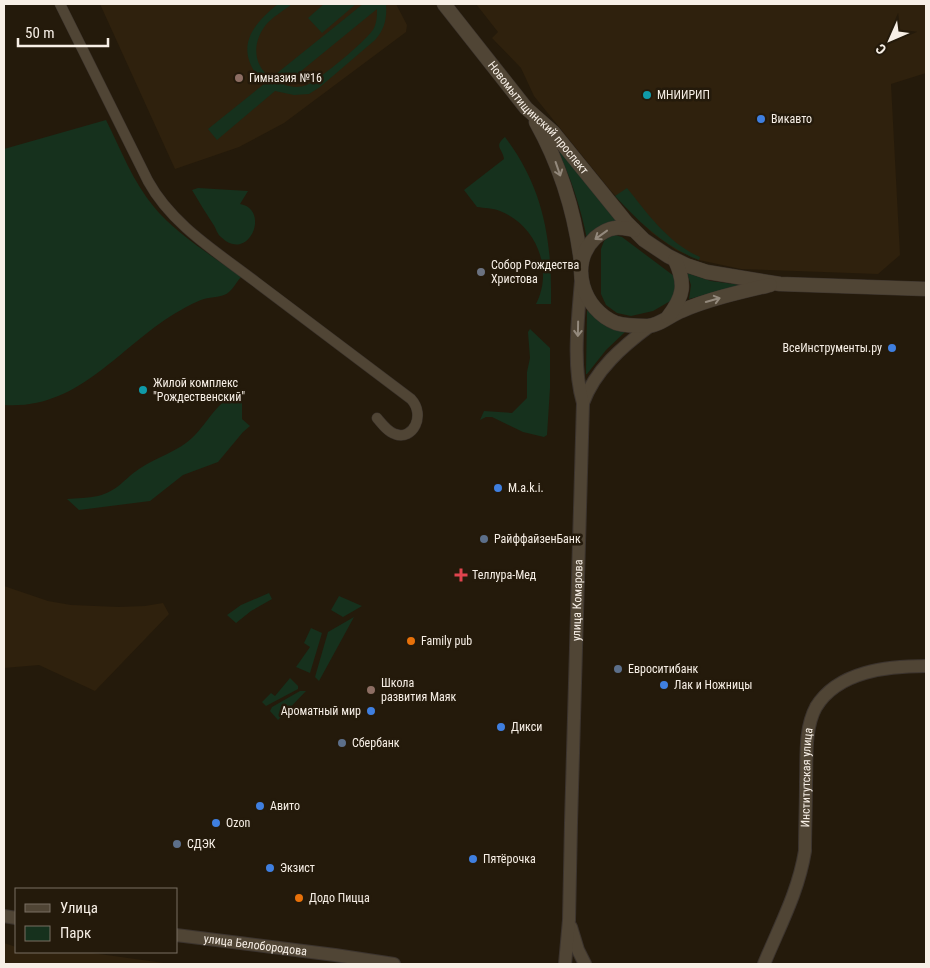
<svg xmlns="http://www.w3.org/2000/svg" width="930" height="968" viewBox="0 0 930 968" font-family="'Roboto Condensed',sans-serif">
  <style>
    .built { fill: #2f210d }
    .green { fill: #16311d; fill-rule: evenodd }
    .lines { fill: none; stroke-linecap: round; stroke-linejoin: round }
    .minor-casing { stroke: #3c342e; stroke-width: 11 }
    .tertiary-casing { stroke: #3c342e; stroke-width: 14 }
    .secondary-casing { stroke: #3c342e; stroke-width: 15 }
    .minor { stroke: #504535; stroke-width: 10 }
    .tertiary { stroke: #504535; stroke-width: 12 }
    .secondary { stroke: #504535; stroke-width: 14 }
    .oneway { stroke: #93897c }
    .education-dot { fill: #8d6e63; stroke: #241a0b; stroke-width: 2 }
    .culture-dot { fill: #0f9aa8; stroke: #241a0b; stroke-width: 2 }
    .shop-dot { fill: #3f7fe0; stroke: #241a0b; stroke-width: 2 }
    .worship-dot { fill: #6b7280; stroke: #241a0b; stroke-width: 2 }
    .service-dot { fill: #5c6f8a; stroke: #241a0b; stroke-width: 2 }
    .health-dot { fill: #e0444e; stroke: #241a0b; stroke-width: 2 }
    .food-dot { fill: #e8710a; stroke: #241a0b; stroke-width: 2 }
    .labels { text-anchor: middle; stroke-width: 5; stroke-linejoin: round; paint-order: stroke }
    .poi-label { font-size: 12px; fill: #f7efe6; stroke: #241a0b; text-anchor: start }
    .street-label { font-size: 12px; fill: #f7efe6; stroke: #241a0b }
  </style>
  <rect width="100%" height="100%" fill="#241a0b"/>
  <path class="built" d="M100,4H396L407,25L406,32L284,123L239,147L175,169Z
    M476,4H926V73L891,84L900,255L878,274L741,269L699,260L676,250L652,233L610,190L534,96L521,68L492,38L498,32Z
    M4,586L48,601L71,605L118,607L145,606L163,603L169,614L95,691L39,665L4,668Z
    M4,943L16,947V952H85L171,964H4Z"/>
  <path class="green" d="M278,4H292C283,11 271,18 265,26C252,44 253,65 271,78L363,4H386C387,18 385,29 375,40L320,87L309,94L294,95L275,91L217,140L208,129L264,84C234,51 248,28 278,4ZM377,9C377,15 377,22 374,28C369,39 319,80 307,85C299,88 292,87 284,85Z
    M324,4H356L322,33L308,18Z
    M106,120C121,150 133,182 154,207C176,234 213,256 241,277C237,281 234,288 229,292C224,297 211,297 204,299C194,302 183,309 174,314C117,349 78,410 4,405V149Z
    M505,137C544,189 552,240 551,304H536C554,269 536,225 500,211C493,208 484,208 477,207L464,190L504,159C503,149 493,147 505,137Z
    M561,152L592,191L618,222L600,226L587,239C581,209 572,181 559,153Z
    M198,188L248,191L240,204C271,209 249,264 221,237C217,234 216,228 213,224C206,213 199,202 192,190Z
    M627,188C648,214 668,243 700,257L699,260C665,247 640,223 615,196Z
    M615,235L622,237L674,276L678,281L672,300L653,311L631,316L617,313L606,305L601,294V249L604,241L609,237Z
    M687,273L711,281L741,285V286L689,299L691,285Z
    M587,310L607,327L625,332L606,350L587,374H586Z
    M530,329L550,348V388L547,435L544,437L523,432L492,417H486L480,420L484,411L512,413L527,398V372L530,358L528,332Z
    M242,392V419L250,426L243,432L218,462L183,475L150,501L79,510L67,499C77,498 88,498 98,496C118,491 124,479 139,469C155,458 179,451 192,438C209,422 218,398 242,392Z
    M269,593L272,599L251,611L236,623L227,615L241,605Z
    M339,596L362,606L343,617L331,610Z
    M354,617L319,681L315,677L328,632Z
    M311,628L322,633L310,673L296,667L310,647L304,643Z
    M290,678L298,686V689L266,706L262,702L271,693L275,696Z
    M300,691H306L278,720L270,711L272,707Z"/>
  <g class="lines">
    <g class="minor-casing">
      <path id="minor" d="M60,4L148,181C172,225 217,252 256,282C307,321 359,360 411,399C426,415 413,441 395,434C388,432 382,424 377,418"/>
    </g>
    <g class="tertiary-casing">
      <g id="tertiary">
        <path d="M583,403C595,370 623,346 650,326"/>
        <path d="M4,916L16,918"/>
        <path d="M571,927L578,950L585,964"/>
        <path id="s1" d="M176,935L335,955L394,964"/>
        <path id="s2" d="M565,964L569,920L571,823L583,403C572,366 578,319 581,281"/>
        <path id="s3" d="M764,964C780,925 798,893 805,851C805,828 806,805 806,782C807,759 804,729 816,707C838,671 888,666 926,666"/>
      </g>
    </g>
    <g class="secondary-casing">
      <g id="secondary">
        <path id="s4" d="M444,4L526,108L553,132L626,222L644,240L668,256L686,265L707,272L780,284L926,289"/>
        <path d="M536,122C560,165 575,213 581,262"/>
        <path d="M634,230C628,229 621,227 615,228C607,229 601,233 595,238C568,264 583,310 616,323C626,326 637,326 647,326C658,326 671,315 681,311C709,299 740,292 770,285"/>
        <path d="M668,317C684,296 686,284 675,260"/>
      </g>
    </g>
    <use href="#minor" class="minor"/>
    <use href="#tertiary" class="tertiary"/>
    <use href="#secondary" class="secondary"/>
  </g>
  <defs><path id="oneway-shaft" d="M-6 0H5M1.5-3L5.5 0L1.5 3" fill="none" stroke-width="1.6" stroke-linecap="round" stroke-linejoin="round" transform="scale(1.25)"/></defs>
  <g class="oneway">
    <use href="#oneway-shaft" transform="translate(558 169) rotate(71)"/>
    <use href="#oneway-shaft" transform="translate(601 235) rotate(144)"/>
    <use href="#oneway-shaft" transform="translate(713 300) rotate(-16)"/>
    <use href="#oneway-shaft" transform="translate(578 329) rotate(91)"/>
  </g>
  <g class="education-dot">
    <circle cx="239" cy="78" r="5"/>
    <circle cx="371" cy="690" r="5"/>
  </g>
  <g class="culture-dot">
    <circle cx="647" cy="95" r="5"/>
    <circle cx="143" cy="390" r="5"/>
  </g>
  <g class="shop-dot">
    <circle cx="761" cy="119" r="5"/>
    <circle cx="892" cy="348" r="5"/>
    <circle cx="498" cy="488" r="5"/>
    <circle cx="664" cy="685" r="5"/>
    <circle cx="371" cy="711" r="5"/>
    <circle cx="501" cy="727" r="5"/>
    <circle cx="260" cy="806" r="5"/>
    <circle cx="216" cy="823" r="5"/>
    <circle cx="473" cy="859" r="5"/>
    <circle cx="270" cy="868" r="5"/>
  </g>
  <circle class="worship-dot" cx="481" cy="272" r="5"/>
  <g class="service-dot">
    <circle cx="484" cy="539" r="5"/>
    <circle cx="618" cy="669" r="5"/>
    <circle cx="342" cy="743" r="5"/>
    <circle cx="177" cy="844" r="5"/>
  </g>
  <path class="health-dot" d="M458.5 567.5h5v5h5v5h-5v5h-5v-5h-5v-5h5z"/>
  <g class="food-dot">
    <circle cx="411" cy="641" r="5"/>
    <circle cx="299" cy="898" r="5"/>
  </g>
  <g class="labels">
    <g class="poi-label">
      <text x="249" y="82">Гимназия №16</text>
      <text x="657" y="99">МНИИРИП</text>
      <text x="771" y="123">Викавто</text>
      <text x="491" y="269">Собор Рождества<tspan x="491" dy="14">Христова</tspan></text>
      <text x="882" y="352" text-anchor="end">ВсеИнструменты.ру</text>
      <text x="153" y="387">Жилой комплекс<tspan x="153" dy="14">"Рождественский"</tspan></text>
      <text x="508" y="492">M.a.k.i.</text>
      <text x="494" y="543">РайффайзенБанк</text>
      <text x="472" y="579">Теллура-Мед</text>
      <text x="421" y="645">Family pub</text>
      <text x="628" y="673">Евроситибанк</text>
      <text x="381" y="687">Школа<tspan x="381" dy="14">развития Маяк</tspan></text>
      <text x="674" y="689">Лак и Ножницы</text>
      <text x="361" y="715" text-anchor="end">Ароматный мир</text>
      <text x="511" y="731">Дикси</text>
      <text x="352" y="747">Сбербанк</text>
      <text x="270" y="810">Авито</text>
      <text x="226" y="827">Ozon</text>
      <text x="187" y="848">СДЭК</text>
      <text x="483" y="863">Пятёрочка</text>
      <text x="280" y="872">Экзист</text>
      <text x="309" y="902">Додо Пицца</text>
    </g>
    <g class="street-label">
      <text dy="4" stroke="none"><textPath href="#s4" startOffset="148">Новомытищинский проспект</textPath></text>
      <text dy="4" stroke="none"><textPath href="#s2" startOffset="364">улица Комарова</textPath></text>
      <text dy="4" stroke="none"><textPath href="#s3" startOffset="194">Институтская улица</textPath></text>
      <text dy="4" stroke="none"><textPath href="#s1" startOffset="80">улица Белобородова</textPath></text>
    </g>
  </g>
  <rect width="930" height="968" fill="none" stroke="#f7efe6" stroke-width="10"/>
  <rect x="15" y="888" width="162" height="65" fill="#241a0b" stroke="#786f63"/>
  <rect x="25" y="904" width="25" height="8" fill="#504535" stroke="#786f63"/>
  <text x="60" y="913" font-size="15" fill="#f7efe6">Улица</text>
  <rect x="25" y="926" width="25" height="15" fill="#16311d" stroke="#786f63"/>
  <text x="60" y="938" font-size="15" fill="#f7efe6">Парк</text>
  <g transform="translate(890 40) rotate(225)" stroke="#241a0b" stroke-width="4" paint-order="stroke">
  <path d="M0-4L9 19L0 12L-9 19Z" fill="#f7efe6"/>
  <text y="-8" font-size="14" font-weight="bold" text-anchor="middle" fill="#f7efe6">С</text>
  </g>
  <path d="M18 38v8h90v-8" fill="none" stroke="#f7efe6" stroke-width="2.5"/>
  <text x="25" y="38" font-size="15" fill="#f7efe6" stroke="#241a0b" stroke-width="4" paint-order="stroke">50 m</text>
</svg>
